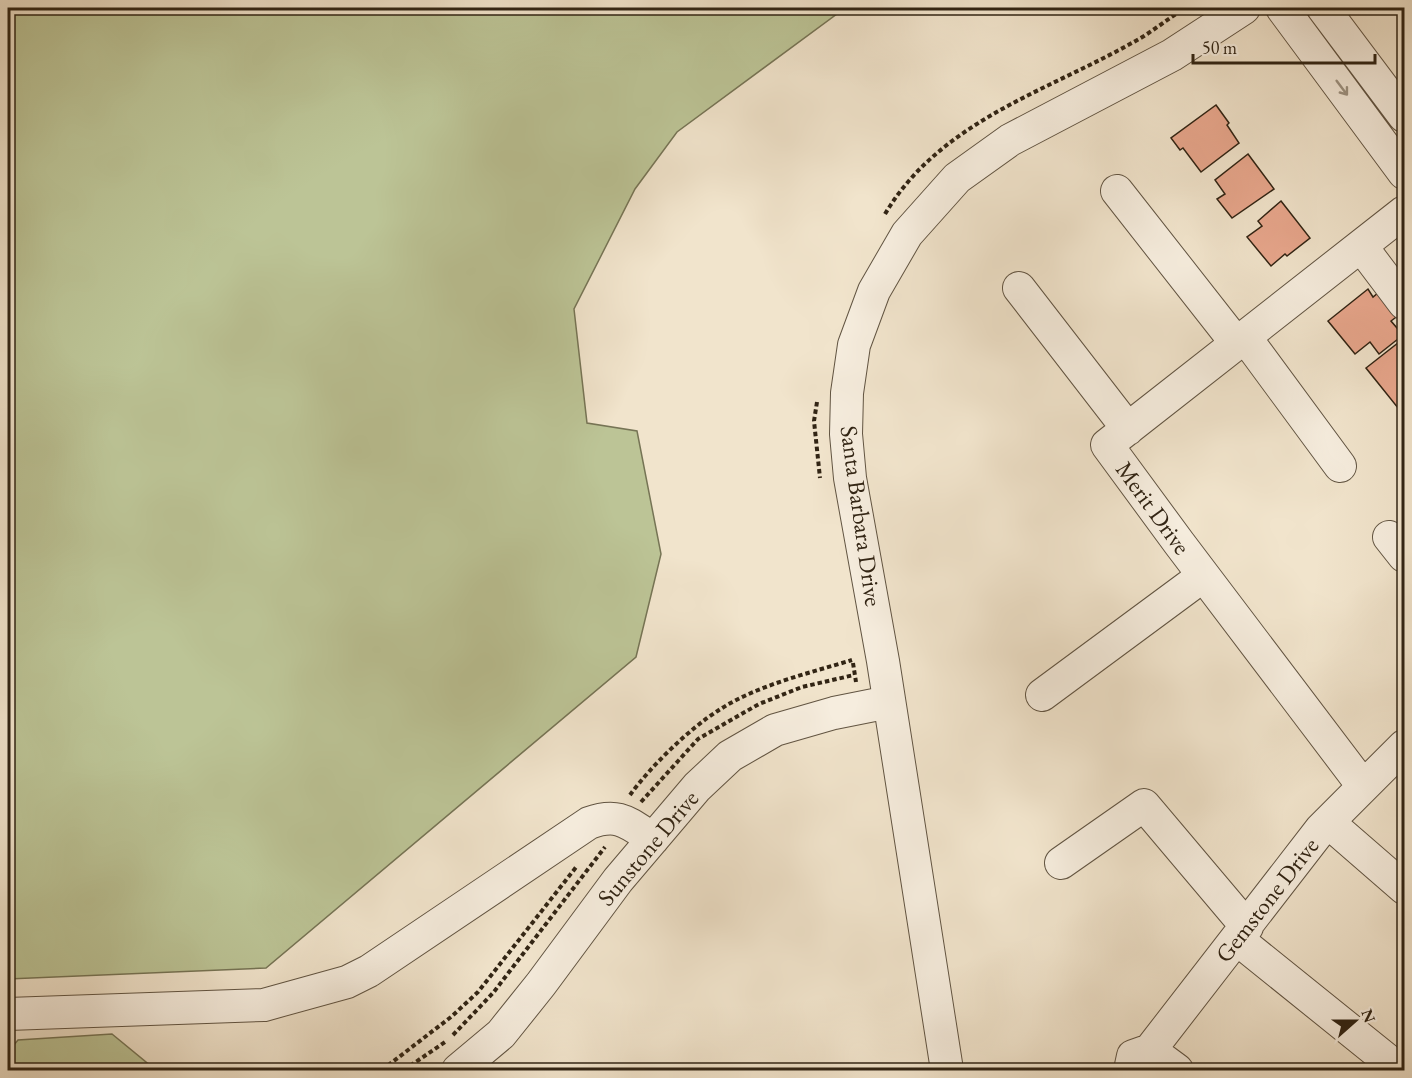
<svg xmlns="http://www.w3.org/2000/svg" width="1412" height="1078" viewBox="0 0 1412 1078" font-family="'EB Garamond',serif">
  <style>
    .green { fill: #bcc496; stroke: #767455; stroke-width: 1.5 }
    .building { fill: #e8a78d; stroke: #312414; stroke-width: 1.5 }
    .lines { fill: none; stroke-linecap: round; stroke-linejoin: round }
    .minor-casing { stroke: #615442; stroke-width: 34 }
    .path { stroke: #312414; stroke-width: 4; stroke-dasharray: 4.5 3; stroke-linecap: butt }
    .minor { stroke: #f6edde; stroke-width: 32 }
    .oneway { stroke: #9d9383 }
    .labels { text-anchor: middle; stroke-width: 5; stroke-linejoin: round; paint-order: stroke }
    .street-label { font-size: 24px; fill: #312414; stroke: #f6edde }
  </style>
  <rect width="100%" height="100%" fill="#f1e4cc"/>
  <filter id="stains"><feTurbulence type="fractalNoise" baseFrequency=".00333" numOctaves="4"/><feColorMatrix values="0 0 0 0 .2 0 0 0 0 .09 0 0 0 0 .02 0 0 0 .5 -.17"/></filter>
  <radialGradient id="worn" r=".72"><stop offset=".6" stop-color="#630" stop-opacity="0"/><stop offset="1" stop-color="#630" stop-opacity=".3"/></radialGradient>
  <path class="green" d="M8,8H845L677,132L635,189L574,309L587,423L637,431L661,554L636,657L266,968L8,979Z
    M112,1034L152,1067L150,1070H8V1052L18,1040Z"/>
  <path class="building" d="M1216,105L1229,123L1227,125L1239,143L1201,172L1183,148L1180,150L1171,138Z
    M1248,154L1274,189L1232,218L1217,199L1225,194L1215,180Z
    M1281,201L1310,238L1287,256L1285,254L1271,266L1247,237L1262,226L1258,221Z
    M1385,287L1404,311L1391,321L1403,335L1379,354L1370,342L1355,354L1328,321L1368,289L1373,297Z
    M1403,339L1404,402L1398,408L1366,368Z"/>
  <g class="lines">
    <g class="minor-casing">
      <path id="minor" d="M1282,8L1404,173
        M1323,8L1404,116
        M1117,191L1237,344
        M1361,246L1404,303
        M1019,288L1128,429
        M1245,337L1340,466
        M1389,537L1404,556
        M1042,695L1203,576
        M1363,786L1179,543L1107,445L1404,212
        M1328,822L1404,888
        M1061,863L1144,805L1247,927
        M1237,939L1386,1059
        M8,1014L264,1005L347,982L369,971L589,823C619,812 628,823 653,839
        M1150,1050L1177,1070
        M458,1070L501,1034L541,984L618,880L697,787L730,756L775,730L834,713L889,702
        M947,1070L883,661L850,478L846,434L847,393L854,345L874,291L907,234L957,178L1010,140L1172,55L1244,8
        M1130,1070L1133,1056L1150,1050L1321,829L1404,746"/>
    </g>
    <path class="path" d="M885,214C942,118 1053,90 1144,36C1158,27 1171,17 1185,8
      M817,402L814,421L820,478
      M853,663L856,682
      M630,795C651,766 689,729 719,710C757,685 810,673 852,660
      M641,802L698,739L759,704L802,687L854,675
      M453,1035L493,993L605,847
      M382,1070L451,1017L478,992L577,866
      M404,1070L445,1042"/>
    <use href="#minor" class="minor"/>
  </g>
  <defs><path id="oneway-shaft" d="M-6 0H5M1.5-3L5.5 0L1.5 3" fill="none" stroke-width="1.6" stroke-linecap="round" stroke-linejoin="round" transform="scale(1.5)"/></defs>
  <use class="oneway" href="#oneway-shaft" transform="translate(1342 88) rotate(53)"/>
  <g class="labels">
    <g class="street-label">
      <text transform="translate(1153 508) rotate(54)" y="8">Merit Drive</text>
      <text transform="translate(861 516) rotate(82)" y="8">Santa Barbara Drive</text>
      <text transform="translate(648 848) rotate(-50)" y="8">Sunstone Drive</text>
      <text transform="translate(1267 900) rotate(-52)" y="8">Gemstone Drive</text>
    </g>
  </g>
  <rect width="1412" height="1078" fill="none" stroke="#f1e4cc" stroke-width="30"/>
  <rect x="9" y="9" width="1394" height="1060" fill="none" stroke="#312414" stroke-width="3"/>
  <rect x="15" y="15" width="1382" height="1048" fill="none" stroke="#312414" stroke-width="1.5"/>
  <g transform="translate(1355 1021) rotate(69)" stroke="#f6edde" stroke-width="4.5" paint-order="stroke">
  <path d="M0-4.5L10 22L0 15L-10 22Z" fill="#312414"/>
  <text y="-9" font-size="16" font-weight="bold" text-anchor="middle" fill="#312414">N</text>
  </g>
  <path d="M1193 54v9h182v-9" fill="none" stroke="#312414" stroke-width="3"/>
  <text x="1202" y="54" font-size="18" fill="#312414" stroke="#f6edde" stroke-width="4.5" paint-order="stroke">50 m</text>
  <rect width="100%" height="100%" filter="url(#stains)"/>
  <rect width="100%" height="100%" fill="url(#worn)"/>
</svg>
